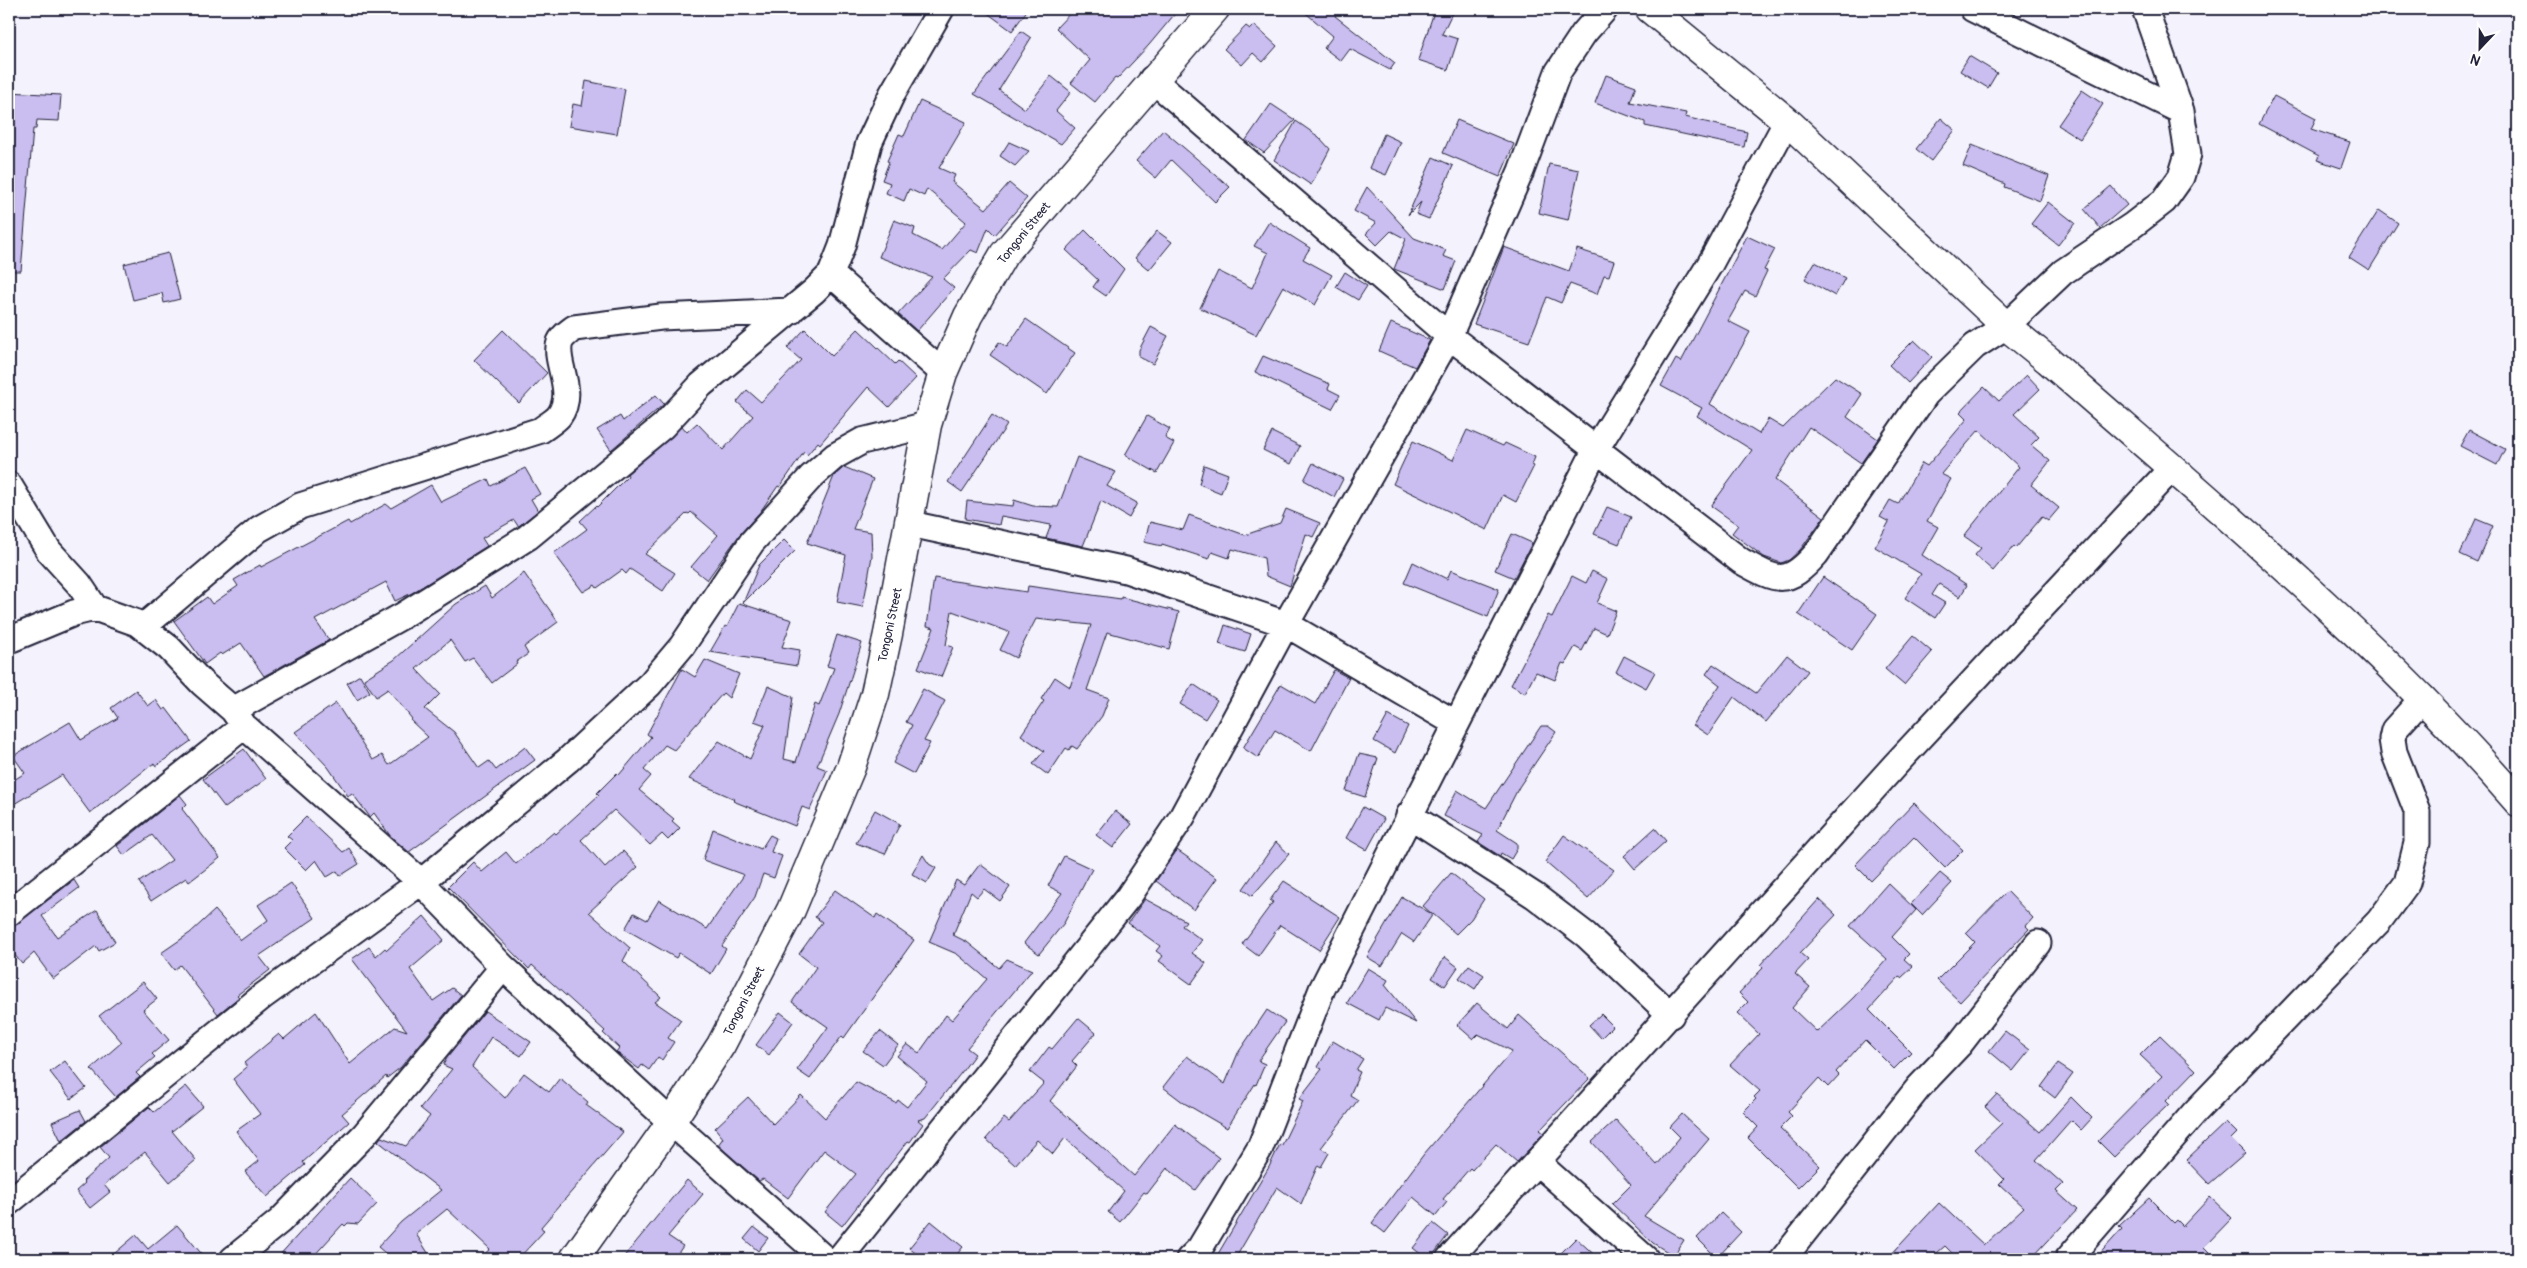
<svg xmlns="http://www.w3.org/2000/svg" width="2527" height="1268" viewBox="0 0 2527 1268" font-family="Pangolin,sans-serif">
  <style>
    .building { fill: #cabdef; stroke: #22223b }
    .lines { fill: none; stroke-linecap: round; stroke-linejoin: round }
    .minor-casing { stroke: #22223b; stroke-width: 29 }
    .tertiary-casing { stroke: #22223b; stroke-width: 31 }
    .trunk-casing { stroke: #22223b; stroke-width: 31 }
    .minor { stroke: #fff; stroke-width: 25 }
    .tertiary { stroke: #fff; stroke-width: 28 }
    .trunk { stroke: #fff; stroke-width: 28 }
    .labels { text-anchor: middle; stroke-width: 5; stroke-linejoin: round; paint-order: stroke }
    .street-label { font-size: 12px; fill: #22223b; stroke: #fff }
  </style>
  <rect width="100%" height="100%" fill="#f4f2fc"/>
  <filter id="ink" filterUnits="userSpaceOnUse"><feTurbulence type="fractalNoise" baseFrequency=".02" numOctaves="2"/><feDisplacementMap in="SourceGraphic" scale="10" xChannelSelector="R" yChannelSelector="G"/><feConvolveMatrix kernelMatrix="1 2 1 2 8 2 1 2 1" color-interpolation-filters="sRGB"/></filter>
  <g filter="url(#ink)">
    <path class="building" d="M982,9H1028L1012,31Z
      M1074,9H1179L1149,45L1117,79L1115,78L1095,102L1071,83L1090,60L1056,28Z
      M1301,9H1342L1335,16L1395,63L1390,70L1350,49L1341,61L1324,48L1333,36Z
      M1435,9H1454L1442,34L1458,39L1448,70L1418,60Z
      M1254,25L1277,46L1263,62L1253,53L1242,65L1224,49L1246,26L1250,29Z
      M1021,31L1031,38L999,90L1025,109L1051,76L1071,92L1056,111L1075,128L1061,144L974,94Z
      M1969,56L1997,73L1988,88L1960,71Z
      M1606,75L1636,86L1630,102L1686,113L1685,117L1747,132L1744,147L1645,126V122L1595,103Z
      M586,81L625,89L617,134L569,126L573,104L582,106Z
      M2082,90L2103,104L2080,139L2058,125Z
      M9,92L61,95L59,121L37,120L36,129H33L21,271H9Z
      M2274,96L2316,118L2311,129L2350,142L2341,168L2317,160L2319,156L2259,124Z
      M920,101L966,122L939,168L955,175L952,182L986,209L1009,183L1027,198L995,235L988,228L978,253L971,250L943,279L954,288L917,331L898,314L932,277L879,257L894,220L915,228L913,235L942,250L966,222L927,189L924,196L909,189L904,201L886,193L890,183L882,180L889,162L887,161L899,134L904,136Z
      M1271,104L1295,120L1264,153L1246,140Z
      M1941,118L1955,130L1931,161L1916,149Z
      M1457,120L1514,144L1500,177L1443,153Z
      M1296,121L1319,137L1330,149L1311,185L1274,160Z
      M1163,130L1230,187L1215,202L1171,160L1156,178L1136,161Z
      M1384,134L1401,142L1386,175L1369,168Z
      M1009,142L1029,151L1015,166L1000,156Z
      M1972,145L2049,176L2040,201L2004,187L2005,184L1963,166Z
      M1433,157L1453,166L1429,219L1416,214L1421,202L1408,215Z
      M1549,164L1579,170L1568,220L1539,213Z
      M2111,186L2127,205L2100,228L2084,209Z
      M1367,187L1414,238L1446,250L1443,256L1456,261L1445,289L1394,269L1406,239L1391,231L1377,245L1366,234L1376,223L1354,211Z
      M2048,202L2075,223L2058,245L2031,224Z
      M2379,210L2398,223L2369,270L2349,257Z
      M1269,222L1310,248L1303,259L1332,275L1315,305L1283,286L1256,335L1200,308L1218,271L1252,288L1268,253L1254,246Z
      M1085,230L1124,269L1106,296L1093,287L1098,280L1066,250Z
      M1157,231L1172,242L1149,270L1135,258Z
      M1747,236L1775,249L1764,270L1767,271L1755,296L1745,291L1728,321L1750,332L1710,404L1759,434L1768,419L1783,428L1835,377L1862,394L1847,417L1878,439L1861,463L1809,427L1775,480L1824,517L1800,550L1789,560L1781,563L1764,557L1732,533L1738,525L1711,506L1752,450L1697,416L1702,408L1661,386L1676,359L1681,362Z
      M1504,247L1569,271L1577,249L1614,261L1609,276L1604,275L1597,294L1570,284L1561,303L1547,297L1529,342L1474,324Z
      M168,253L180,299L164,303L162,293L133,300L124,264Z
      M1815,262L1845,278L1835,296L1805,279Z
      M1345,272L1367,286L1358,300L1336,287Z
      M1026,319L1075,353L1047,394L990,355L999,342L1007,347Z
      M1391,323L1430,340L1415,367L1379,351Z
      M1151,327L1168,336L1153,364L1139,357V350Z
      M805,329L832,356L858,329L895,364L898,361L916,378L889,407L868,387L820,444L818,442L807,455L804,452L780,487L778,486L760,512L740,534L707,580L691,567L718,535L691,512L689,514L687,513L645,554L675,573L663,591L630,569L626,574L622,570L597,588L595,585L583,592L554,553L587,529L580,521L596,506L597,507L628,476L627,474L682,426L687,432L697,423L723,450L753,416L737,402L747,390L761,402L801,360L787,348Z
      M503,330L547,373L519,403L474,360Z
      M1914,340L1932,357L1908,383L1889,365Z
      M1263,356L1330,384L1328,389L1340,395L1332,409L1255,372Z
      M2027,375L2040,389L2014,414L2039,437L2031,445L2050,461L2031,485L2059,508L2048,521L2042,517L2016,548L2014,546L1993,571L1975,555L1981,548L1964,536L2019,467L1979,430L1941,474L1951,479L1927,521L1938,527L1922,555L1967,585L1960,597L1939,584L1932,595L1945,603L1935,618L1905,598L1921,574L1875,547L1889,522L1880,517L1890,500L1898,504L1922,463L1927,466L1967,419L1960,412L1984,387L1999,401Z
      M656,395L664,404L611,450L597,430L620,416L623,421Z
      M992,415L1007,425L962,492L948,482Z
      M1147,416L1170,429L1165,438L1174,443L1157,473L1125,455Z
      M1467,430L1503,446L1505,443L1535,457L1532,465L1534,466L1516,502L1503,495L1487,530L1393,484L1413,441L1453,460Z
      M2469,430L2505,449L2497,465L2460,446Z
      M1272,432L1300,446L1291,464L1263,450Z
      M1077,457L1116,472L1107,486L1137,503L1129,518L1101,501L1083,546L1046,538L1051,525L1001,516L999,525L965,519L967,501L1013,506L1014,500L1033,506L1058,507Z
      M1313,463L1343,479L1334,497L1304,480Z
      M1204,465L1228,474L1221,493L1199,484Z
      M844,467L873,479L853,529L871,532L872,556L863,607L837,602L846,555L807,543L834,476Z
      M525,468L540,494L531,499L538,511L520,525L518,526L514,520L482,538L487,546L412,593L395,601L386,582L315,620L329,640L264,676L241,643L222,655L220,653L205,664L174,621L207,597L212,604L238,586L234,580L260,565L261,567L348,521L350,524L386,504L391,508L431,485L441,502L488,479L491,486Z
      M1607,507L1631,517L1619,544L1594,534Z
      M1286,509L1320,523L1313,537L1306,534L1290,586L1266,576L1264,558L1232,549L1229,558L1212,552L1209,559L1162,544V546L1144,542L1150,522L1183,530L1189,515L1245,535L1280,523Z
      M2476,519L2493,526L2477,562L2460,554Z
      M1512,534L1532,543L1514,578L1495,570Z
      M784,540L795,551L743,603L759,565Z
      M1413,562L1447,579L1451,570L1499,589L1488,617L1404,583Z
      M1592,571L1608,579L1597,603L1616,611L1607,634L1594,628L1582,651L1575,647L1565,664L1562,663L1555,680L1536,672L1525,693L1511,685L1548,615L1552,617L1572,576L1586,583Z
      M524,573L558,622L524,647L528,654L516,662L517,664L492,683L473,658L465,662L450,640L416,669L440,694L425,709L454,732L479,768L489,761L496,770L525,747L535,760L409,852L391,837L374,813L370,817L352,793L348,796L328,767L295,732L336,703L373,760L382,755L389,765L428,737L410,720L412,719L388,689L376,697L364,679L394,660L456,604L485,586L492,598Z
      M1823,577L1877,614L1852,650L1798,614Z
      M934,578L1027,592L1028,586L1121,599V597L1179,612L1169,649L1107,632L1087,690L1109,698L1102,716L1077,749L1072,746L1069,750L1066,748L1048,775L1033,764L1044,751L1021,735L1044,701L1041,699L1055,677L1070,687L1091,625L1036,619L1016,658L1000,650L1009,632L952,611L946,645L953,647L941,677L918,668L934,628L927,626Z
      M739,603L792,620L782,647L800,650L797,666L710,652L725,626L727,627Z
      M1225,625L1251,634L1245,652L1219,644Z
      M837,635L862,643L839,714L817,766L827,770L810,810L802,807L795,826L733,801L735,799L689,779L719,741L750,759L765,725L754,721L768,686L793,697L784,759L796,762L815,704L819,706L834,668L827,666Z
      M1913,636L1932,652L1904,685L1885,669Z
      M1787,655L1808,671L1766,722L1734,697L1708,735L1693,725L1720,685L1706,674L1713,664L1756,693Z
      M1624,656L1655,672L1646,688L1616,672Z
      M705,660L739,674L729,698L723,693L674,750L665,745L644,770L651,776L639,790L674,819L672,821L680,828L668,840L662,834L650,845L614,810L581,840L605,867L623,851L638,867L589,912L630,948L623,961L661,997L655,1002L681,1020L668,1038L674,1042L662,1060L658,1057L649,1070L642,1065L639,1069L616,1052L619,1048L603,1033L605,1031L532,965L529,969L448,887L473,862L482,872L506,852L516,864L554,832L556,834L599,795L597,793L617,773L619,775L651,737L647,734L682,669L695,677Z
      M1334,670L1349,678L1311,751L1275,730L1258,758L1243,748L1281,684L1315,704Z
      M360,675L370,692L357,700L347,683Z
      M1193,684L1217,700L1205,719L1180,704Z
      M923,689L945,701L924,741L930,743L914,774L893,763L912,725L906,722Z
      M136,690L148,706L156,700L163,710L166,708L191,741L156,766L154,763L90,813L62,775L9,807V783L25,773L13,756L70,722L81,740L118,718L111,708Z
      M1388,715L1408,726L1395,753L1374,741Z
      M1541,726H1548L1556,732L1519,787L1497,830L1517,843V849L1511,859L1501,853L1500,856L1478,842L1483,835L1444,816L1457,790L1486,808Z
      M244,749L266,779L225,808L203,779Z
      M1359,754L1378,758L1365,797L1346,791Z
      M180,795L187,804L182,809L220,858L189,882L186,878L151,901L139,882L172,860L152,835L124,855L117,846Z
      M1914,803L1963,850L1945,868L1914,837L1871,881L1855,865Z
      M1363,807L1384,819L1367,850L1346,838Z
      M875,810L900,824L885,854L856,843Z
      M1115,811L1132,824L1113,848L1096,835Z
      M306,817L343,852L349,848L359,864L340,876L337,871L327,877L316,860L306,870L284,848L292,840L287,836Z
      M1655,828L1666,841L1635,869L1624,856Z
      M713,829L761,849L770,835L776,838L771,852L782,856L774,878L763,874L755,897L722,946L726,949L711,974L679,953L676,958L625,929L634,913L647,920L659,900L707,929L744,875L703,860Z
      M1564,835L1614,870L1588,899L1545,862Z
      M1276,842L1289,854L1252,896L1243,889Z
      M1177,850L1217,878L1194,910L1156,881Z
      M923,855L929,864L936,868L927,883L912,874Z
      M1064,856L1092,869L1064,923L1039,954L1024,943L1062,893L1048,886Z
      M980,864L1010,887L1000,901L984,889L977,897L971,892L953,935L967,942L999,968L1007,959L1032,970L967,1048L975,1054L961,1073L925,1118L918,1120L923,1124L910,1142L908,1141L842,1226L825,1212L856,1174L824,1150L788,1198L763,1179L759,1181L718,1145L723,1138L715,1128L748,1097L773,1124L801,1095L825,1118L856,1082L896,1103L898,1100L907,1107L927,1081L897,1056L907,1044L919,1053L946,1015L952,1020L987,979L957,954L929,942L956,880L964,885Z
      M1451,873L1484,899L1471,919L1456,934L1433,914L1414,942L1402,934L1382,966L1367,957L1402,897L1432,914L1423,906Z
      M1940,873L1952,883L1922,915L1911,904Z
      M74,880L79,888L42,916L57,937L97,910L115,942L99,951L96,946L53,979L34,953L22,964L9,948V930Z
      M1284,881L1340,917L1319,950L1280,925L1258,956L1242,944L1273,902L1270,900Z
      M291,883L315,918L259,956L270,970L237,995L239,997L218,1014L180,965L174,970L161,953L190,933L215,910L241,940L268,920L258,905Z
      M1888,883L1916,910L1892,937L1909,954L1904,959L1913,967L1901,978L1899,977L1869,1010L1911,1052L1894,1069L1865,1040L1836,1072L1839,1075L1828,1087L1819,1078L1788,1112L1792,1116L1780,1128L1820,1166L1798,1188L1748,1138L1758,1127L1743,1112L1756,1099L1754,1097L1760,1091L1730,1065L1759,1034L1737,1013L1748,1002L1739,993L1763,968L1760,965L1819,899L1836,915L1800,953L1808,960L1795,974L1810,987L1792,1008L1817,1032L1854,997L1887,959L1850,926Z
      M835,890L875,918L877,914L914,940L844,1038L842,1036L810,1079L797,1070L828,1027L792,1002L816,967L799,954L822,922L815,917Z
      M2007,891L2033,918L2026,926L2029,929L1960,1002L1937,980L1975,942L1966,933Z
      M1145,899L1186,921L1182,926L1202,940L1192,953L1206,963L1191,984L1159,961L1163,956L1156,951L1160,946L1128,923Z
      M424,916L444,940L410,969L433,1001L452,988L461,995L400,1068L387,1078L386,1076L342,1114L349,1122L303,1162L305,1165L267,1197L245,1172L259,1161L236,1131L260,1114L233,1079L247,1067L244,1063L279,1034L284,1039L316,1012L350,1064L395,1027L407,1031L352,959L369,947L376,956L385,948L387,950Z
      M1445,957L1458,967L1445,986L1432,978Z
      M1469,965L1484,975L1475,989L1459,978Z
      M1368,968L1388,980L1385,985L1416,1023L1385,1008L1379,1020L1347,1003Z
      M143,982L157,999L143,1010L169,1040L152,1054L155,1057L136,1073L140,1077L116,1097L91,1069L122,1042L99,1016Z
      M1477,1003L1508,1029L1519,1015L1590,1078L1540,1130L1544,1133L1517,1162L1496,1144L1472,1170L1470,1168L1443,1199L1447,1202L1436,1216L1413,1197L1385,1233L1372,1223L1424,1154L1512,1051L1478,1034L1473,1039L1457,1025Z
      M1267,1010L1285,1022L1258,1061L1265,1064L1256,1085L1255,1084L1227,1128L1184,1103L1163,1087L1187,1056L1225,1084L1238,1053Z
      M485,1011L531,1042L521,1056L491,1037L472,1067L505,1098L524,1073L549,1092L560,1078L588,1102L586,1105L623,1132L541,1227L544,1231L518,1259H479L490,1249L447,1209L416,1234L432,1259H392L378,1247L401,1222L441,1190L378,1141L381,1137L406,1146L430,1116L420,1108L452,1069L443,1065L447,1058Z
      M780,1012L793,1022L769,1055L756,1045Z
      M1601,1014L1613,1026L1601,1038L1589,1025Z
      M1078,1018L1096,1033L1072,1061L1077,1066L1050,1101L1134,1176L1175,1124L1219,1158L1195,1190L1167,1168L1147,1194L1144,1192L1120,1222L1108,1212L1124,1191L1065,1138L1053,1154L1037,1140L1015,1165L986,1139L1004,1118L1009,1122L1044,1083L1030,1072L1049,1047L1052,1049Z
      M880,1031L898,1045L883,1065L863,1051Z
      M2005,1031L2030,1050L2013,1071L1989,1051Z
      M2160,1035L2196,1070L2166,1101L2169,1104L2114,1157L2098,1141L2162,1076L2140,1055Z
      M1333,1041L1363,1059L1356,1070L1360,1072L1350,1095L1358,1100L1321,1148L1329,1153L1321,1167L1318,1165L1301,1204L1277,1187L1235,1259H1215L1269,1167L1280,1144L1282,1145L1303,1101L1299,1099L1322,1069L1318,1067Z
      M65,1061L86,1088L71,1099L50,1072Z
      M2058,1064L2073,1074L2055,1098L2041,1087Z
      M186,1086L203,1106L172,1131L196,1160L170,1182L145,1152L104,1185L110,1192L90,1208L76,1191L85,1183L83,1181L109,1158L100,1147L149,1107L154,1112Z
      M1997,1094L2040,1132L2071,1097L2092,1118L2081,1130L2071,1120L2036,1160L2063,1184L2056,1191L2077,1210L2031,1259H1958L1945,1246L1930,1259H1887L1939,1203L1984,1245L2024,1207L1999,1184L2004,1179L1975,1149L2002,1123L1985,1107Z
      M80,1110L86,1121L61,1141L52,1122Z
      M1682,1114L1709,1139L1644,1216L1684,1240L1674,1256L1653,1243L1612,1204L1631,1185L1592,1142L1616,1120L1657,1165L1680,1137L1670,1127Z
      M2226,1122L2237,1133L2231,1139L2245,1153L2209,1184L2186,1160Z
      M350,1178L377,1204L358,1224L348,1223L345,1226L343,1224L311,1259H276Z
      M687,1180L703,1194L668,1236L683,1246L674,1259H622Z
      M2210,1197L2232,1218L2204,1247L2216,1259H2095L2122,1229L2119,1226L2149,1198L2174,1223L2177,1220L2183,1226Z
      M1721,1213L1741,1232L1717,1258L1697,1238Z
      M931,1221L963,1247L953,1259H923L909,1248Z
      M1433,1223L1448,1235L1430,1259H1427L1413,1248Z
      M177,1225L206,1259H108L136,1235L148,1249Z
      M754,1227L768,1238L758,1251L744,1239Z
      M1576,1238L1599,1259H1555Z"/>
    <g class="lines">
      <g class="minor-casing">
        <path id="minor" d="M1973,9L2181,111
          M1152,79L1449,336L1741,561C1777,581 1787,587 1816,554L1926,394L1975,346L2006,326L2063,272L2133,225L2164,201L2181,177L2188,154L2181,111L2145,9
          M831,274L943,373
          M9,485L49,551L79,584L95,608
          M910,524L1126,570L1286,624L1455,723
          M143,627L259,529L300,506L541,430C546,426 555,421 559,416C577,391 553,362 560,342C563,335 569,332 574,328L661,317L791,311
          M9,640L74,613L95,608L137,623L169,648L202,683L233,710L244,726L421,882L503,967L671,1122L825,1259
          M233,710L402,616L528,537L663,426L701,385L814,291L831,274L842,246L869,143L892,94L941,9
          M1409,815L1535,896L1586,935L1671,1015
          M9,913L244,726
          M1538,1163L1646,1259
          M9,1202L263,996L421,882L568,760L650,684L682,646L752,542L811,477L835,456L862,441L927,425
          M233,1259L280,1221L364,1135L503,967
          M839,1259L1129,896L1182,817L1286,624L1449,336L1521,171L1558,72L1584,33L1605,9
          M1189,1259L1200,1248L1260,1148L1322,989L1596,449L1710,264L1787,121
          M1449,1259L1895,765L2172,468
          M1783,1259L1919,1087L1959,1045L2038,943
          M2068,1259L2195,1112L2379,921L2407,883L2417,843V811L2394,752L2392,739L2394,730L2423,698"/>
      </g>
      <g class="tertiary-casing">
        <path id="tertiary" d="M574,1259L671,1122L721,1045L791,910L851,767L875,694L888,634L927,425L943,373L968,316L1004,254L1215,9"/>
      </g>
      <g class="trunk-casing">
        <path id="trunk" d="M1650,9L1787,121L2006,326L2048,360C2210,502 2377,639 2518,802"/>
      </g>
      <use href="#minor" class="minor"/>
      <use href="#tertiary" class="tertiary"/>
      <use href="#trunk" class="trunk"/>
    </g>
  </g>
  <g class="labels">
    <g class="street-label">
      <text transform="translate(1024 233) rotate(-51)" y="4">Tongoni Street</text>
      <text transform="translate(890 625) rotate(-78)" y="4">Tongoni Street</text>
      <text transform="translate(744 1001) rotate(-63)" y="4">Tongoni Street</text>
    </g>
  </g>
  <rect width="2527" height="1268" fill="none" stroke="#fff" stroke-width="30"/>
  <rect x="15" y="15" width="2497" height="1238" fill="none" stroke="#22223b" stroke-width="2" filter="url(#ink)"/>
  <g transform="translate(2480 48) rotate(202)" stroke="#ffffff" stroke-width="4" paint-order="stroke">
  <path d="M0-4L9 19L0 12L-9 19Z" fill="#22223b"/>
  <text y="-8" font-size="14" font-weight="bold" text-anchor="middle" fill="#22223b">N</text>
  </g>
</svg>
